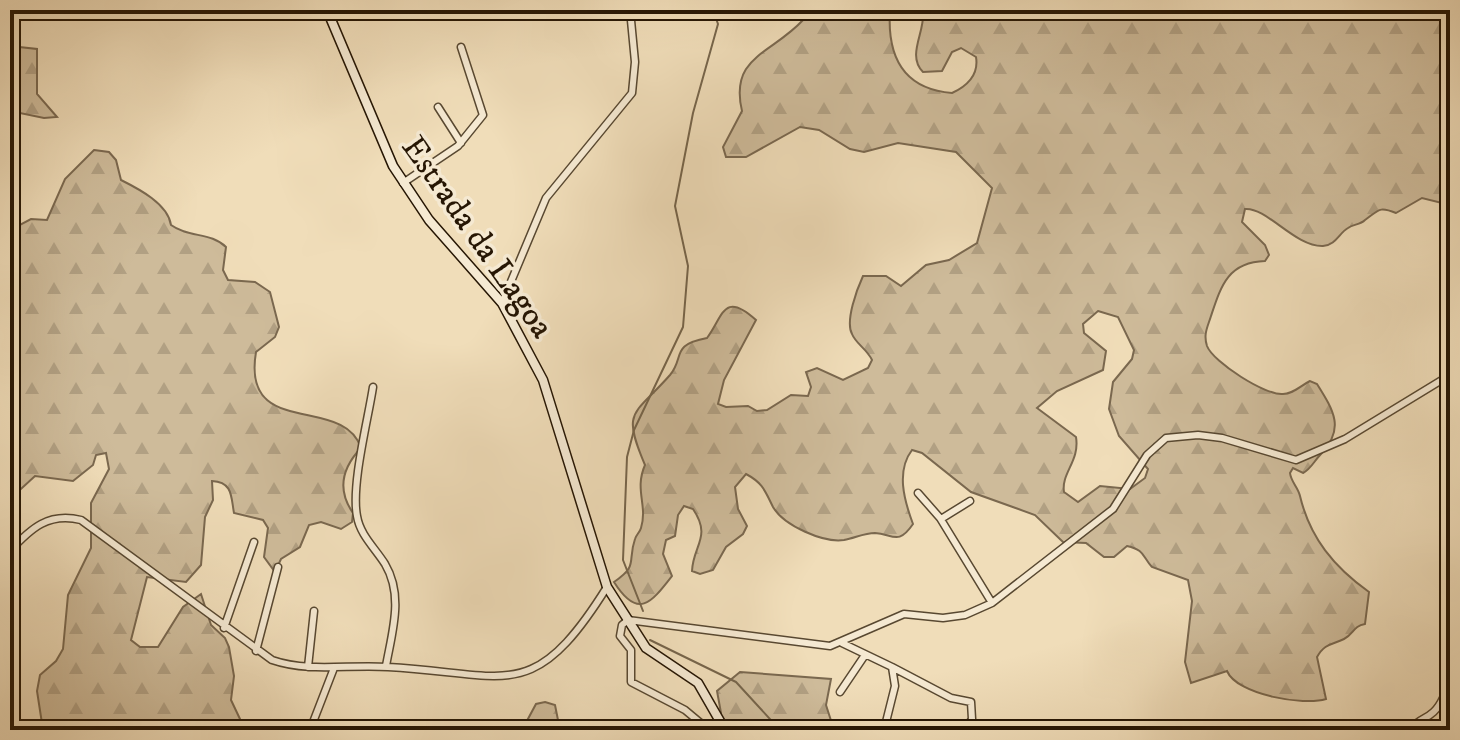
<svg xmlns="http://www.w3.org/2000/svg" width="1460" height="740" viewBox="0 0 1460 740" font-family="'IM FELL DW Pica',serif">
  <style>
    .forest { fill: url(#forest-firs); stroke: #7a684f; stroke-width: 2; fill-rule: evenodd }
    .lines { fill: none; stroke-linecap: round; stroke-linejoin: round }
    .stream { stroke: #76654b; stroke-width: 2 }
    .street-casing { stroke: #584831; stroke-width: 9 }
    .secondary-casing { stroke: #261604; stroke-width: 11 }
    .street { stroke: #f5e9d2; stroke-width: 6 }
    .secondary { stroke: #f5e9d2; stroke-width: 8 }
    .labels { text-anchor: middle; stroke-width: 7; stroke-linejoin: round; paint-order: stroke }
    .street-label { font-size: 34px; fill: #261604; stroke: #f5e9d2 }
  </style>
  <defs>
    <pattern id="forest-firs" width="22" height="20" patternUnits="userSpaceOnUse" patternTransform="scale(2)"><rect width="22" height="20" fill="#cebb9a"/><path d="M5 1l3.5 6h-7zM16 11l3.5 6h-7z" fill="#b1a083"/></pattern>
  </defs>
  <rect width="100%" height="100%" fill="#f0ddb9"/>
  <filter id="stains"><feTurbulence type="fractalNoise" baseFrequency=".0025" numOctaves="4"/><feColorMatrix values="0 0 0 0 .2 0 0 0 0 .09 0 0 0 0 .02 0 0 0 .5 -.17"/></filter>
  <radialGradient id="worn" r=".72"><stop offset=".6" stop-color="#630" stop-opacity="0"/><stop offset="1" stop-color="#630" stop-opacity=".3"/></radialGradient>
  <path class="forest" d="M832,10H890C887,56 903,89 952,93C967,86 979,75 976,57L961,48L952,52L942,71L923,72C906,55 926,31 923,10H1450V205L1422,198L1396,213C1379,206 1379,210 1365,220C1360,225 1353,224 1348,228C1339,233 1336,245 1323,246C1295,247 1267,207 1245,209L1242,222L1265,245L1269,255L1265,261C1228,262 1221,286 1211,316C1208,326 1203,334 1207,346C1213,362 1266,396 1283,394C1293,394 1300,386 1310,381L1317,384C1334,411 1345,429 1321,454C1314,461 1311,469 1303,473L1293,468L1290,473C1291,482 1298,487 1300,496C1310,538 1334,567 1369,592L1365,624C1353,626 1354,634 1344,639C1332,645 1325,643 1317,657L1326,699C1304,706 1237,695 1227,671L1191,683L1185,662L1192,601L1188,580L1152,567C1142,556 1145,550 1127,546L1114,557H1104L1086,543L1063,542L1035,515L971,492L922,453L912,450C896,471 904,500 913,524C898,546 893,534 875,533C864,533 855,538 844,540C824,543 784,526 773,507C765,491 763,483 746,474L735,487L738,509L747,526L743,534L726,547L713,570L700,574L692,571C693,545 712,537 693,509L684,506L678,515L675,536L666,540L663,554L672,576C651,603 638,620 614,582C639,565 627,562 635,539C636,535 640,532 641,528C648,505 634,490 645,465C621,409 634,416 670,375C685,357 670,345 707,338C723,317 723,290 756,320L724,380L718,404L726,407L748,406L757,411L767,410L791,395L808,396L811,387L806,372L817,368L843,380L868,368L872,360C867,349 856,344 852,334C845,321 857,289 863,276H886L901,286L926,265L949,260L977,243L992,188L956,152L898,143L864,152L850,149L819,130L800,127L746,157H726L723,147L742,111C729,56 772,54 803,20L817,19ZM1098,311L1118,317L1134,350L1132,359L1113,382L1109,409L1119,436L1148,469L1145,478L1130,489L1100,486L1078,502L1064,492C1061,473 1080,461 1076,437L1037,408L1057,391L1103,370L1106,351L1084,333L1083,324Z
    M10,46L37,49V94L57,117L44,118L10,111Z
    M94,150L109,152L116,160L121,180C139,189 168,204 171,225C189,238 211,232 226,247L223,270L228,280L255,282L270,292L279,327L275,337L256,352C241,440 344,394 361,448C342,468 337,490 353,513L352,522L341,529L321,522L309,525L300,547L281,559L275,572L264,557L268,528L263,520L234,513C231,497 233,482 212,481L213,500L205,517L201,565L186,582L147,577L131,640L140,647H158L183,607L201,594L211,625L225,638L229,647L234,676L231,700L240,719L239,730H43L37,691L40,675L56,661L63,649L68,595L91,548V503L109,469L106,453L96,455L93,465L73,481L35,476L10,499V230L31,219L47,220L65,179Z
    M740,672L831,679L826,705L834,730H714L721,713L717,691Z
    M545,702L555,705L560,730H522L536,704Z"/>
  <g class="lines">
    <path class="stream" d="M643,611L623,560L627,457L634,430L683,327L688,266L675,206L693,113L718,24L713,10
      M650,640L736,682L780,730"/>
    <g class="street-casing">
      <path id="street" d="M438,107L461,143
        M403,183L458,146L483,115L461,47
        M502,303L546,198L632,93L635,62L630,10
        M373,387C368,420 351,485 357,516C360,535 375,548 385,564C404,596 392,632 386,666
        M918,493L940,518L992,603
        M941,519L970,501
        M10,551C31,528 49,512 81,520L272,660C310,673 349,664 388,667C507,673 532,707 607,587
        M224,628L254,542
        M842,643L892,667L895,686L884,730
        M256,651L278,567
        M308,667L314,611
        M892,667L951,698L971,702L972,719L965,730
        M840,692L865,655
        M10,715H12
        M310,730L334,668
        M709,730L685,710L631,682V650L620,636L622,625L628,620L830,646L904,614L943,618L965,615L992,603L1113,509L1147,455L1166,438L1198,435L1222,438L1296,460L1345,439L1450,375
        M1412,730C1419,715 1432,722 1443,698"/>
    </g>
    <g class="secondary-casing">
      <path id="secondary" d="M327,10L393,166L429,220L502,303L543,380L607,587L646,648L698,683L725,730"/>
    </g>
    <use href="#street" class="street"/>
    <use href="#secondary" class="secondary"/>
  </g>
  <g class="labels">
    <g class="street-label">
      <text transform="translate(479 236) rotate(55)" y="12">Estrada da Lagoa</text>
    </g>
  </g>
  <rect width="1460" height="740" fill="none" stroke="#f0ddb9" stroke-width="40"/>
  <rect x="12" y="12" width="1436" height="716" fill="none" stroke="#261604" stroke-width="4"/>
  <rect x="20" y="20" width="1420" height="700" fill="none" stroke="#261604" stroke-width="2"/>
  <rect width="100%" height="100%" filter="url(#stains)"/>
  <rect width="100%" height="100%" fill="url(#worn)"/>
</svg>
